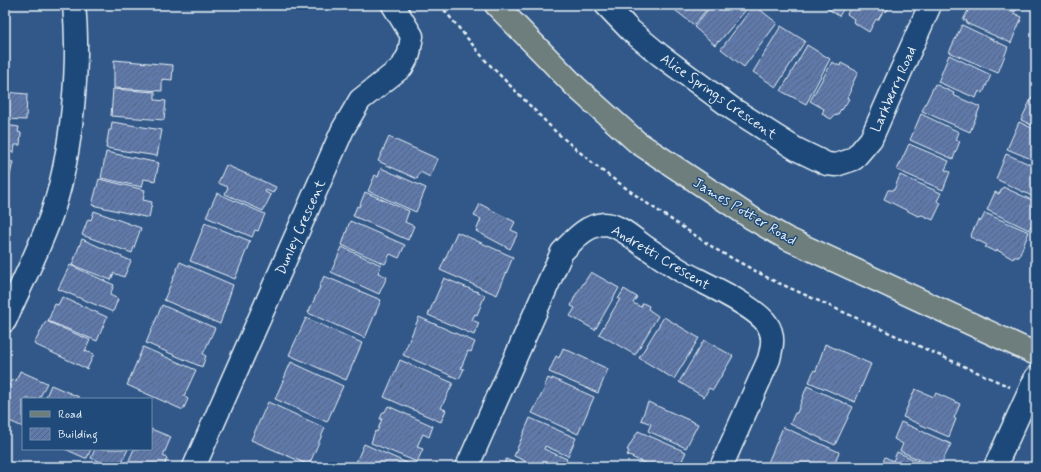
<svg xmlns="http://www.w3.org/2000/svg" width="1041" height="472" viewBox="0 0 1041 472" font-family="Mynerve,sans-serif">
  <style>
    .building { fill: url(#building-hatch); stroke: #e8f1f8 }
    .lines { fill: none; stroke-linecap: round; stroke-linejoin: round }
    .minor-casing { stroke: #e8f1f8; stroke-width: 25 }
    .major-casing { stroke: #e8f1f8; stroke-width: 25 }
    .path { stroke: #e8f1f8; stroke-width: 2.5; stroke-dasharray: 4 3; stroke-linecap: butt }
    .minor { stroke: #1f4a7a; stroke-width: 22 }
    .major { stroke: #6d7e7c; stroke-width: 22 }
    .labels { text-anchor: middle; stroke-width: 3; stroke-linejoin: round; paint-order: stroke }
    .street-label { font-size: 14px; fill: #e8f1f8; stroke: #1f4a7a }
  </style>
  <defs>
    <pattern id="building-hatch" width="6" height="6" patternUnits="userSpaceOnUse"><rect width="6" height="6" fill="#5f79aa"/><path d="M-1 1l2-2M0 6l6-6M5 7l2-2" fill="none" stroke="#54637f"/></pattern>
  </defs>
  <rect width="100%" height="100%" fill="#315888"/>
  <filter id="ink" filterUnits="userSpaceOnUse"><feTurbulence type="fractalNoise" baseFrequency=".025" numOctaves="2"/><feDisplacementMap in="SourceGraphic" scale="8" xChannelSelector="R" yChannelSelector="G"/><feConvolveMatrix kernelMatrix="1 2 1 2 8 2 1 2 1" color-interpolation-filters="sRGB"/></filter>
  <g filter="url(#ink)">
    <path class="building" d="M673,5H708L705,9L706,10L694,25L671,7Z
      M712,5H750L719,42L718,41L715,45L694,27Z
      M754,5L777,23L744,67L721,49Z
      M822,5H846L839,16Z
      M852,5H891L886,12L884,10L878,20L876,19L869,32L853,22L854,19L847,14Z
      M971,5H996L1022,17L1011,43L966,23L967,21L963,20Z
      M1000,5H1018L1015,12Z
      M962,25L1008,47L998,73L949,52Z
      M781,26L805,41L776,87L753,72Z
      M807,45L830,59L806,104L781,91Z
      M949,55L991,75L983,93L979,91L976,98L938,82Z
      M114,60L173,65L172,80L162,79V91L114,88Z
      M832,62L840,66L841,63L858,72L850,89L851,90L847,98L849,99L842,110L841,109L837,116L835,115L831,119L822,114L824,109L810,101Z
      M935,84L954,93L953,95L980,107L970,132L922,111Z
      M113,89L155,92V100L166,101L164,120L111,116Z
      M5,92L27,94L26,120L5,119Z
      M1033,95L1036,97V127L1021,120Z
      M921,114L959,132L956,140L960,141L953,159L910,140Z
      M112,122L162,130L157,156L106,148L109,130H111Z
      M1019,122L1036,130V161L1007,149Z
      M5,125L19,127L18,132L21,133L20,145H15L14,152H5Z
      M389,137L438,159L430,177L420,172L417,179L378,161Z
      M909,144L949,161L945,170L950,172L943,190L897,170Z
      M106,152L159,163L155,181L144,179L142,187L101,178Z
      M1006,154L1036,167V198L996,179Z
      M5,160L13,162L7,188H5Z
      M226,165L276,187L273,193L266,190L265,192L271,195L263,211L225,194L228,187L218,183Z
      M381,168L426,188L416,212L368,191L375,175L378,177Z
      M900,175L941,193L937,201L941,203L933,220L922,215L918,216L884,199L888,190H894Z
      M99,179L145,190L143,200L152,202L149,218L92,205Z
      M1003,187L1036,202V214L1029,230L987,210L995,192L999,194Z
      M365,192L409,211L405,222L414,226L408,240L353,216L357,206L359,207Z
      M217,193L265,214L258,231L255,230L252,237L206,217Z
      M480,204L515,222L511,230L518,233L510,249L476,231L481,219L474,216Z
      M94,211L141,228L132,253L82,235L88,219L91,220Z
      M985,213L1029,232L1019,257H1014L1013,259L997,250L996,252L985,247L987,245L981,242L970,237L978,220L981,221Z
      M350,221L405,245L399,258L390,254L385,264L342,245Z
      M205,223L250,241L235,279L190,261Z
      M457,232L513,257L497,295L440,270Z
      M82,239L131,261L124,277L114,273L111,280L72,265Z
      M342,247L381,265L378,273L387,277L379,294L331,272Z
      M180,262L233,285L220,324L164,300Z
      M70,265L114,285L110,295L118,299L113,312L58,289Z
      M591,272L619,288L595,330L570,316L575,308L571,306L575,296Z
      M324,276L381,300L365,338L308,313L320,287H319Z
      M444,278L485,295L477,315L475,314L472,320L479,323L474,335L428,315Z
      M624,289L637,297L633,303L641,307L643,303L649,306L648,309L658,316L635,355L599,334L620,299H618Z
      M62,297L107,317L97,341L48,321L55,304L58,305Z
      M162,305L215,328L203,354L206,356L202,367L146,343Z
      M419,317L475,342L471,352L468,351L461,368L464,369L459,379L403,355Z
      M664,317L699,338L674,379L639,358Z
      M306,318L362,343L346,380L289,355Z
      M46,321L90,340L85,351L94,354L87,369L34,344Z
      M704,340L733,356L713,390L709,388L704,397L679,382Z
      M825,344L871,364L855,402L809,382L814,370L816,371Z
      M143,347L196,370L184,396L188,399L183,410L127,385Z
      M563,348L608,369L598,393L549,372L556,356L559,358Z
      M400,360L453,383L441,408L446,410L441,422L384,397Z
      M291,362L343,386L327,422L275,399Z
      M20,371L47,383L39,399H23V427L5,419V394L12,379L16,381Z
      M548,378L552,380V378L594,397L578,434L532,413L545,388L544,387Z
      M51,385L79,397L78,399H45Z
      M807,386L853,407L835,445L790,424L795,413H797Z
      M915,389L934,397L936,393L960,404L954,418L956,419L949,437L903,417Z
      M268,402L325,428L309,465L251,440Z
      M648,402L698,424L686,448L648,431L651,424L641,420Z
      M388,406L433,426L429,437L423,434L419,442L417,447L423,449L417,462L371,443L375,431L377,432L382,419H380L383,412H385Z
      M530,418L576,438L568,456L545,446L544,449L567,459L563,467H538L514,456Z
      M901,422L951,444L940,466L936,467L900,451L903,444L894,439Z
      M783,427L839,452L833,467H772L767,465Z
      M151,429L171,437L163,456L167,458L164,467H126L134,449H151Z
      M638,431L686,452L679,467H653L627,455L629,451L627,450Z
      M364,444L416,467H354Z
      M65,449H91L87,458H85Z
      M95,449H128L122,462L120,461L118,467L110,464L109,466L91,458Z
      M897,452L932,467H881L885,457L893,461Z
      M506,459L524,467H503Z"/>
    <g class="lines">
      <g class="minor-casing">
        <path id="minor" d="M606,5L630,30L660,55L733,109L796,149L827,164L836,165L854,159L871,139L930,5
          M5,321C21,284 42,245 54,207C72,151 80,63 74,5
          M194,467L343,129L360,100L402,67L409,54L412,36L393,5
          M467,467L562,252C574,240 586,225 604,224C618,224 633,238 644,246C658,255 671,265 685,273C706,284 755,306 767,324C775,335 772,347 769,359L721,467
          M995,467L1036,377"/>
      </g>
      <g class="major-casing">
        <path id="major" d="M496,5L576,87L637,142L753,219L786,238L1036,354"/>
      </g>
      <path class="path" d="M440,5L486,61L556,132L601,170L648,204L717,250L772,280L1010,387"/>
      <use href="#minor" class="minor"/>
      <use href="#major" class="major"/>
    </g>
  </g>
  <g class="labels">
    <g class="street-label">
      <text transform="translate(893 89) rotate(-66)" y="5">Larkberry Road</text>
      <text transform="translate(719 96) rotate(35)" y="5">Alice Springs Crescent</text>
      <text transform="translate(745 211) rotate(31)" y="5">James Potter Road</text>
      <text transform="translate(300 227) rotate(-66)" y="5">Dunley Crescent</text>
      <text transform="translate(661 257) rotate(31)" y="5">Andretti Crescent</text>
    </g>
  </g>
  <rect width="1041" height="472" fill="none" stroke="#1f4a7a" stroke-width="20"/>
  <rect x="10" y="10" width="1021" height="452" fill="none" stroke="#e8f1f8" stroke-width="1.5" filter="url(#ink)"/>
  <rect x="22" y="398" width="130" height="52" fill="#1f4a7a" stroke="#6f8dac"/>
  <rect x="30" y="411" width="20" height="6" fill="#6d7e7c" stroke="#6f8dac"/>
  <text x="58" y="418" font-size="12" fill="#e8f1f8">Road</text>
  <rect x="30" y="428" width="20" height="12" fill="url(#building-hatch)" stroke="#6f8dac"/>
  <text x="58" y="438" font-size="12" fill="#e8f1f8">Building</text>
</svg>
